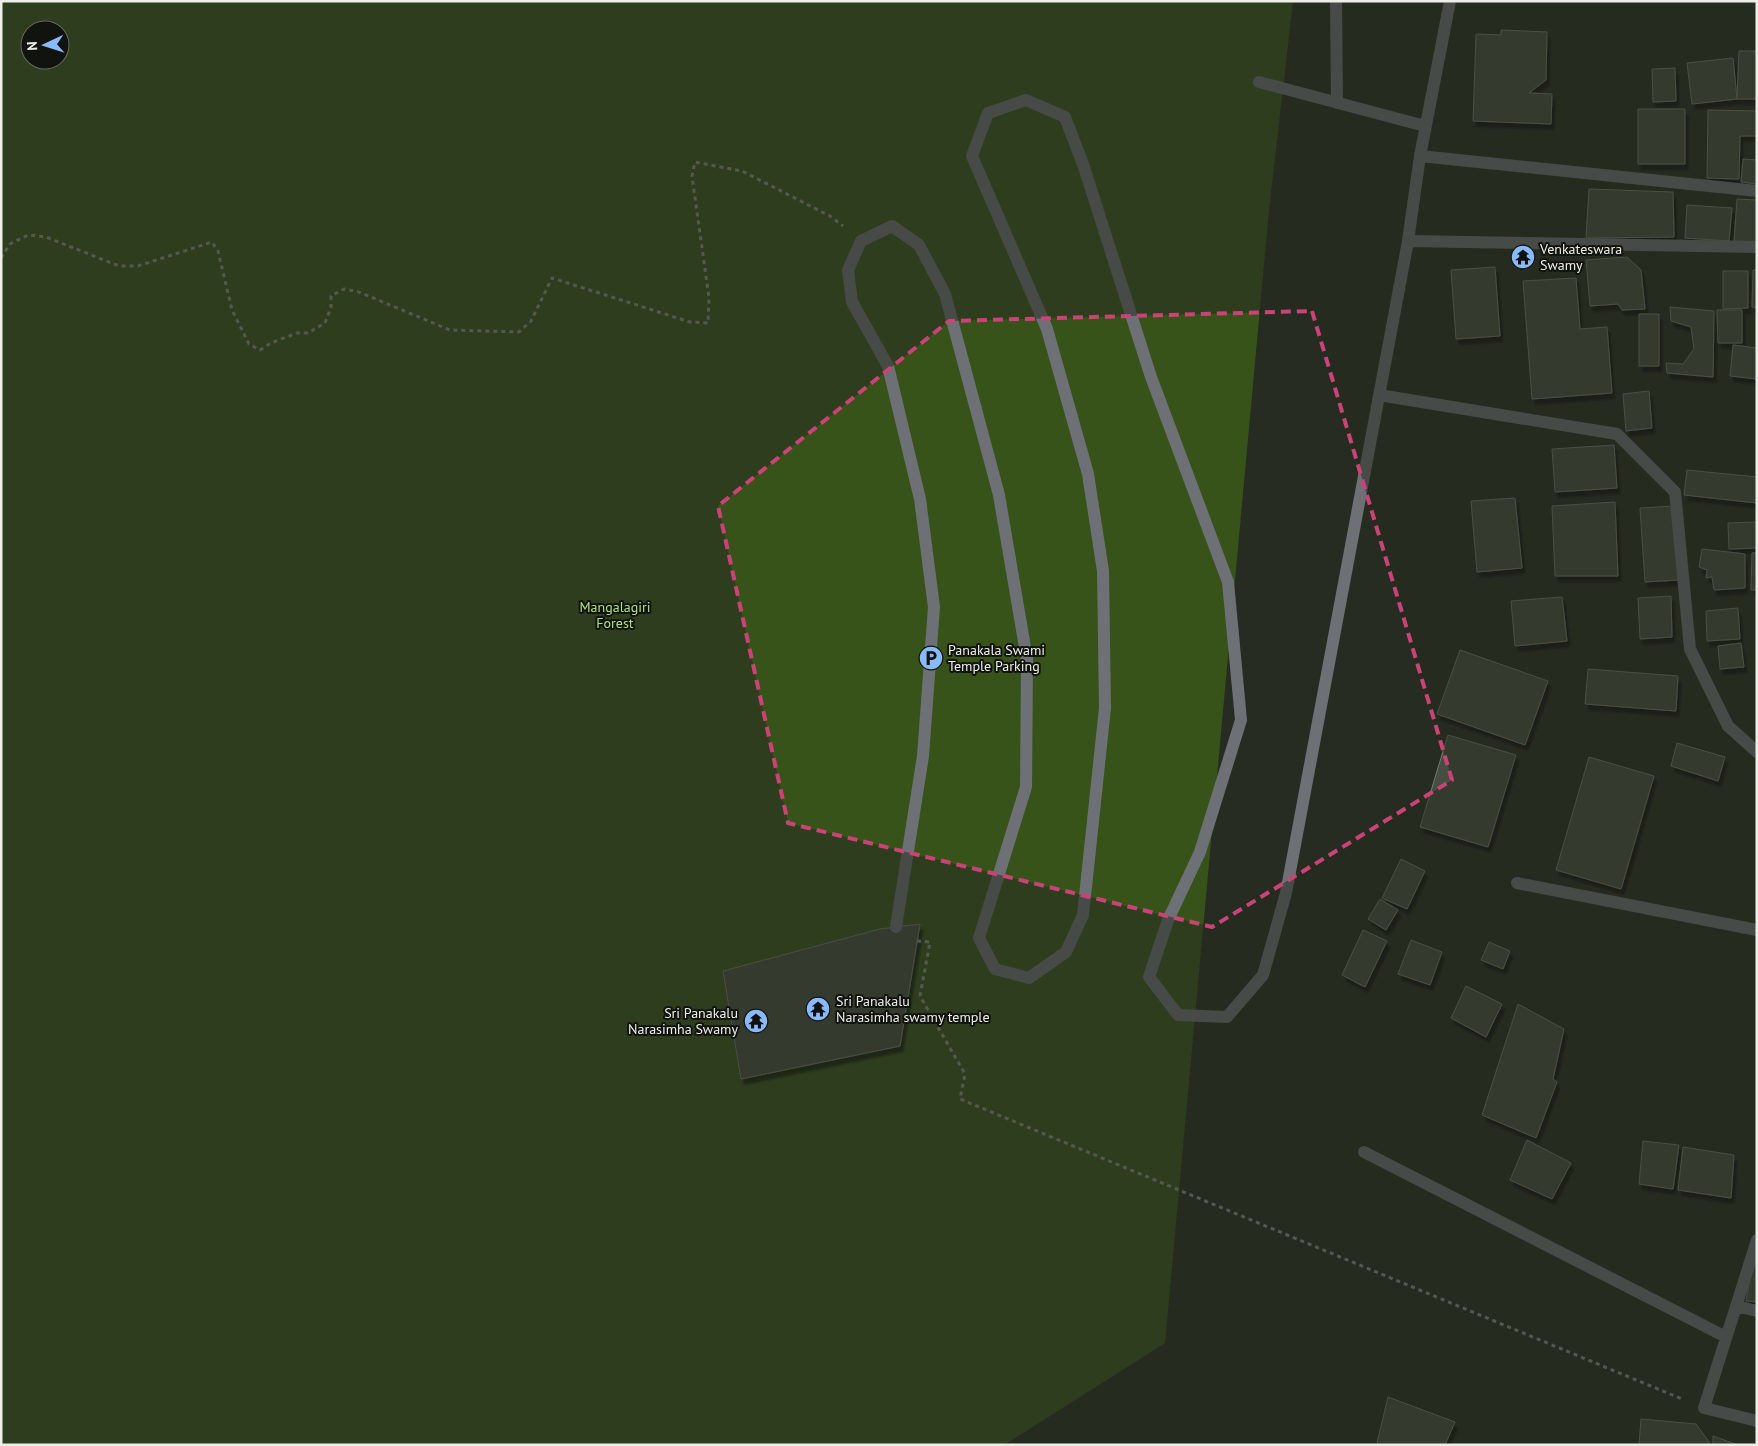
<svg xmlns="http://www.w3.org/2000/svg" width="1758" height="1446" viewBox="0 0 1758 1446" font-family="'PT Sans',sans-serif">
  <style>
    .green { fill: #38531a; fill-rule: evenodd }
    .building { fill: #474d41; stroke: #737a6d; filter: url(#shadow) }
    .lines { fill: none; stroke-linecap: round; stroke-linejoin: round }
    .path { stroke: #8b9086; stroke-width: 3; stroke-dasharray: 4 4; stroke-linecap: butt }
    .minor { stroke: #6d7176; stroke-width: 12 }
    .marked { fill: none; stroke: #ca4377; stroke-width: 4; stroke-dasharray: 10 6; stroke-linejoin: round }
    .labels { text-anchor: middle; stroke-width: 4; stroke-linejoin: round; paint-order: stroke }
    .poi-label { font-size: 14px; fill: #ecf0e8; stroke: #11130e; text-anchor: start }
    .park-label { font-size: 14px; fill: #ade07c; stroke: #11130e }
  </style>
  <defs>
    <filter id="shadow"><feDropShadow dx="3" dy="5.5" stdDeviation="1" flood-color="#0009"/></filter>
  </defs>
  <rect width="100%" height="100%" fill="#262c21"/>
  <path class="green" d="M1,1H1293L1269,210L1165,1343L1004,1445H1ZM30,30H60V60H30Z"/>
  <path class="building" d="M1501,30L1547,32L1546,80L1529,93L1552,94L1551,124L1473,121L1476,34L1501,35Z
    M1739,51H1757V99H1737Z
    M1733,58L1737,99L1692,104L1687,63Z
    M1675,68L1676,101L1653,102L1652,69Z
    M1638,109H1685V164H1638Z
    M1708,110L1757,111V136H1740L1739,179L1707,178Z
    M1743,159L1757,160V184L1741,182Z
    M1589,189L1673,192L1674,237L1586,238Z
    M1737,199L1757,200V242H1734Z
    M1687,205L1732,208L1729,241L1685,238Z
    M1627,257L1641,270L1645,309L1622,310L1618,304L1590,306L1586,260Z
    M1495,267L1500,336L1456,339L1451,270Z
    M1753,270H1757V308L1752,307Z
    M1723,271H1748V308L1723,309Z
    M1576,278L1580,329L1607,327L1612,393L1532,399L1523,281Z
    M1670,307L1714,311L1713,377L1667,373L1666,363L1683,364L1694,349L1691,327L1671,321Z
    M1717,310H1742V343H1718Z
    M1639,314H1659V366H1639Z
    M1733,345L1757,348V379L1730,376Z
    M1649,391L1652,428L1626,431L1623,394Z
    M1614,445L1617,488L1555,492L1552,449Z
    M1687,470L1757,477V503L1684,495Z
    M1515,498L1522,568L1477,572L1471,501Z
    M1615,502L1618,576H1555L1552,506Z
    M1674,506L1678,580L1645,582L1640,508Z
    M1757,522V548L1729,549L1728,523Z
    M1702,549L1745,554V588L1714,590L1712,577L1706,578L1707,570L1699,567Z
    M1752,553H1757V590H1751Z
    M1671,596L1672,637L1640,639L1638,598Z
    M1562,597L1567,641L1515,646L1511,601Z
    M1738,608L1740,639L1707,641L1706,611Z
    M1741,643L1744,667L1720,669L1718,646Z
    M1460,650L1548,681L1525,745L1437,714Z
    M1588,669L1678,676L1676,711L1585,704Z
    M1448,735L1516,755L1488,847L1420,827Z
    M1677,743L1725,757L1718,781L1671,766Z
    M1589,757L1654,776L1621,889L1556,870Z
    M1401,859L1425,871L1407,909L1382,898Z
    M1380,899L1398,910L1386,930L1368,919Z
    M920,924L900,1046L741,1079L723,971L880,929Z
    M1363,930L1387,941L1365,987L1342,975Z
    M1411,940L1442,952L1430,985L1398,974Z
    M1489,942L1510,951L1503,969L1481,960Z
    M1466,986L1502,1004L1486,1037L1451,1018Z
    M1518,1004L1564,1029L1553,1079L1557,1082L1536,1138L1482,1115Z
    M1527,1140L1571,1163L1552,1199L1510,1180Z
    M1643,1141L1679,1145L1673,1189L1639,1184Z
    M1683,1147L1734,1155L1731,1198L1678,1190Z
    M1753,1260L1757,1261V1302L1746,1301Z
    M1388,1397L1455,1422L1445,1445H1380L1377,1443Z
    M1641,1419L1696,1424L1709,1442V1445H1639Z
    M1713,1436L1738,1445H1713Z"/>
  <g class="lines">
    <path class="path" d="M1,258L10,244L28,235L46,237L119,266H138L212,242L218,251L232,310L249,344L260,350L271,343L297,333H308L325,323L331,307V296L344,289L359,292L450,330L519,332L531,321L552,278L690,322L708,323L709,298L692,176L695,162L742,171L830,216L843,226
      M917,941L930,942L920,996L965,1074L960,1099L1682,1399"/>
    <path class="minor" d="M1336,1L1337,103
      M1259,82L1425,126
      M1420,156L1757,191
      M1408,241L1757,247
      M1379,395L1617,434L1675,492L1690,649L1728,726L1757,752
      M1517,883L1757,930
      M896,927L923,756L934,607L920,499L888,366L852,302L848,270L861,241L892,226L919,245L945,294L999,495L1027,659L1026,787L979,938L995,969L1029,978L1066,952L1083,915L1105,708L1103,571L1088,474L1047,329L972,156L988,113L1026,100L1065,117L1083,164L1151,377L1228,582L1241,720L1200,852L1168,920L1149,977L1178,1015L1227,1017L1263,975L1286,893L1408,241L1420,156L1450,1
      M1364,1152L1726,1337
      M1757,1240L1704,1408L1757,1421
      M1736,1306L1757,1311"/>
  </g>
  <path d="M0 0H1758V1446H0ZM1312,311L1452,780L1212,927L788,823L718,506L949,321Z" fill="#262c21" fill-opacity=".55" fill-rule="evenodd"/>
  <path class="marked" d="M1312,311L1452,780L1212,927L788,823L718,506L949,321Z"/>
  <defs>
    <g id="temple-disc" transform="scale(1.25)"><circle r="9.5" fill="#89bafc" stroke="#11130e"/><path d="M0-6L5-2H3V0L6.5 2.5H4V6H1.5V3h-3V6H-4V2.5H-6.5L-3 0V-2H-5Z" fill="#111"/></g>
    <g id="parking-disc" transform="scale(1.25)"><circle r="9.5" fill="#89bafc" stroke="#11130e"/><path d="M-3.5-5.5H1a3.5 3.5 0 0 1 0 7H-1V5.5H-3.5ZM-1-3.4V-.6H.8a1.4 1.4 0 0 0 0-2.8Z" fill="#111"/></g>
  </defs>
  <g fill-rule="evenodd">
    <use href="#temple-disc" x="1523" y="257"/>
    <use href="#parking-disc" x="931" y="658"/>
    <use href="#temple-disc" x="818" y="1009"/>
    <use href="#temple-disc" x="756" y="1021"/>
  </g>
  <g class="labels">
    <g class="poi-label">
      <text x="1540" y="254">Venkateswara<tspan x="1540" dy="16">Swamy</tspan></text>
      <text x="948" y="655">Panakala Swami<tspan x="948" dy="16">Temple Parking</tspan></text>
      <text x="836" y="1006">Sri Panakalu<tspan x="836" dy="16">Narasimha swamy temple</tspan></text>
      <text x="738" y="1018" text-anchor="end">Sri Panakalu<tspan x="738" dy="16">Narasimha Swamy</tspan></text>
    </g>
    <g class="park-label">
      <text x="615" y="612">Mangalagiri<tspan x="615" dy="16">Forest</tspan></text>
    </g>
  </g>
  <rect width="1758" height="1446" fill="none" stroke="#ecf0e8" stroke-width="5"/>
  <g transform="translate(45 45) rotate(266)"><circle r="24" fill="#11130e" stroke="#696b65"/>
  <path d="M0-4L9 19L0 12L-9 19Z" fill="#89bafc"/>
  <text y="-8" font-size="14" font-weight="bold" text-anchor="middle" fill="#ecf0e8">N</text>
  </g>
</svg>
